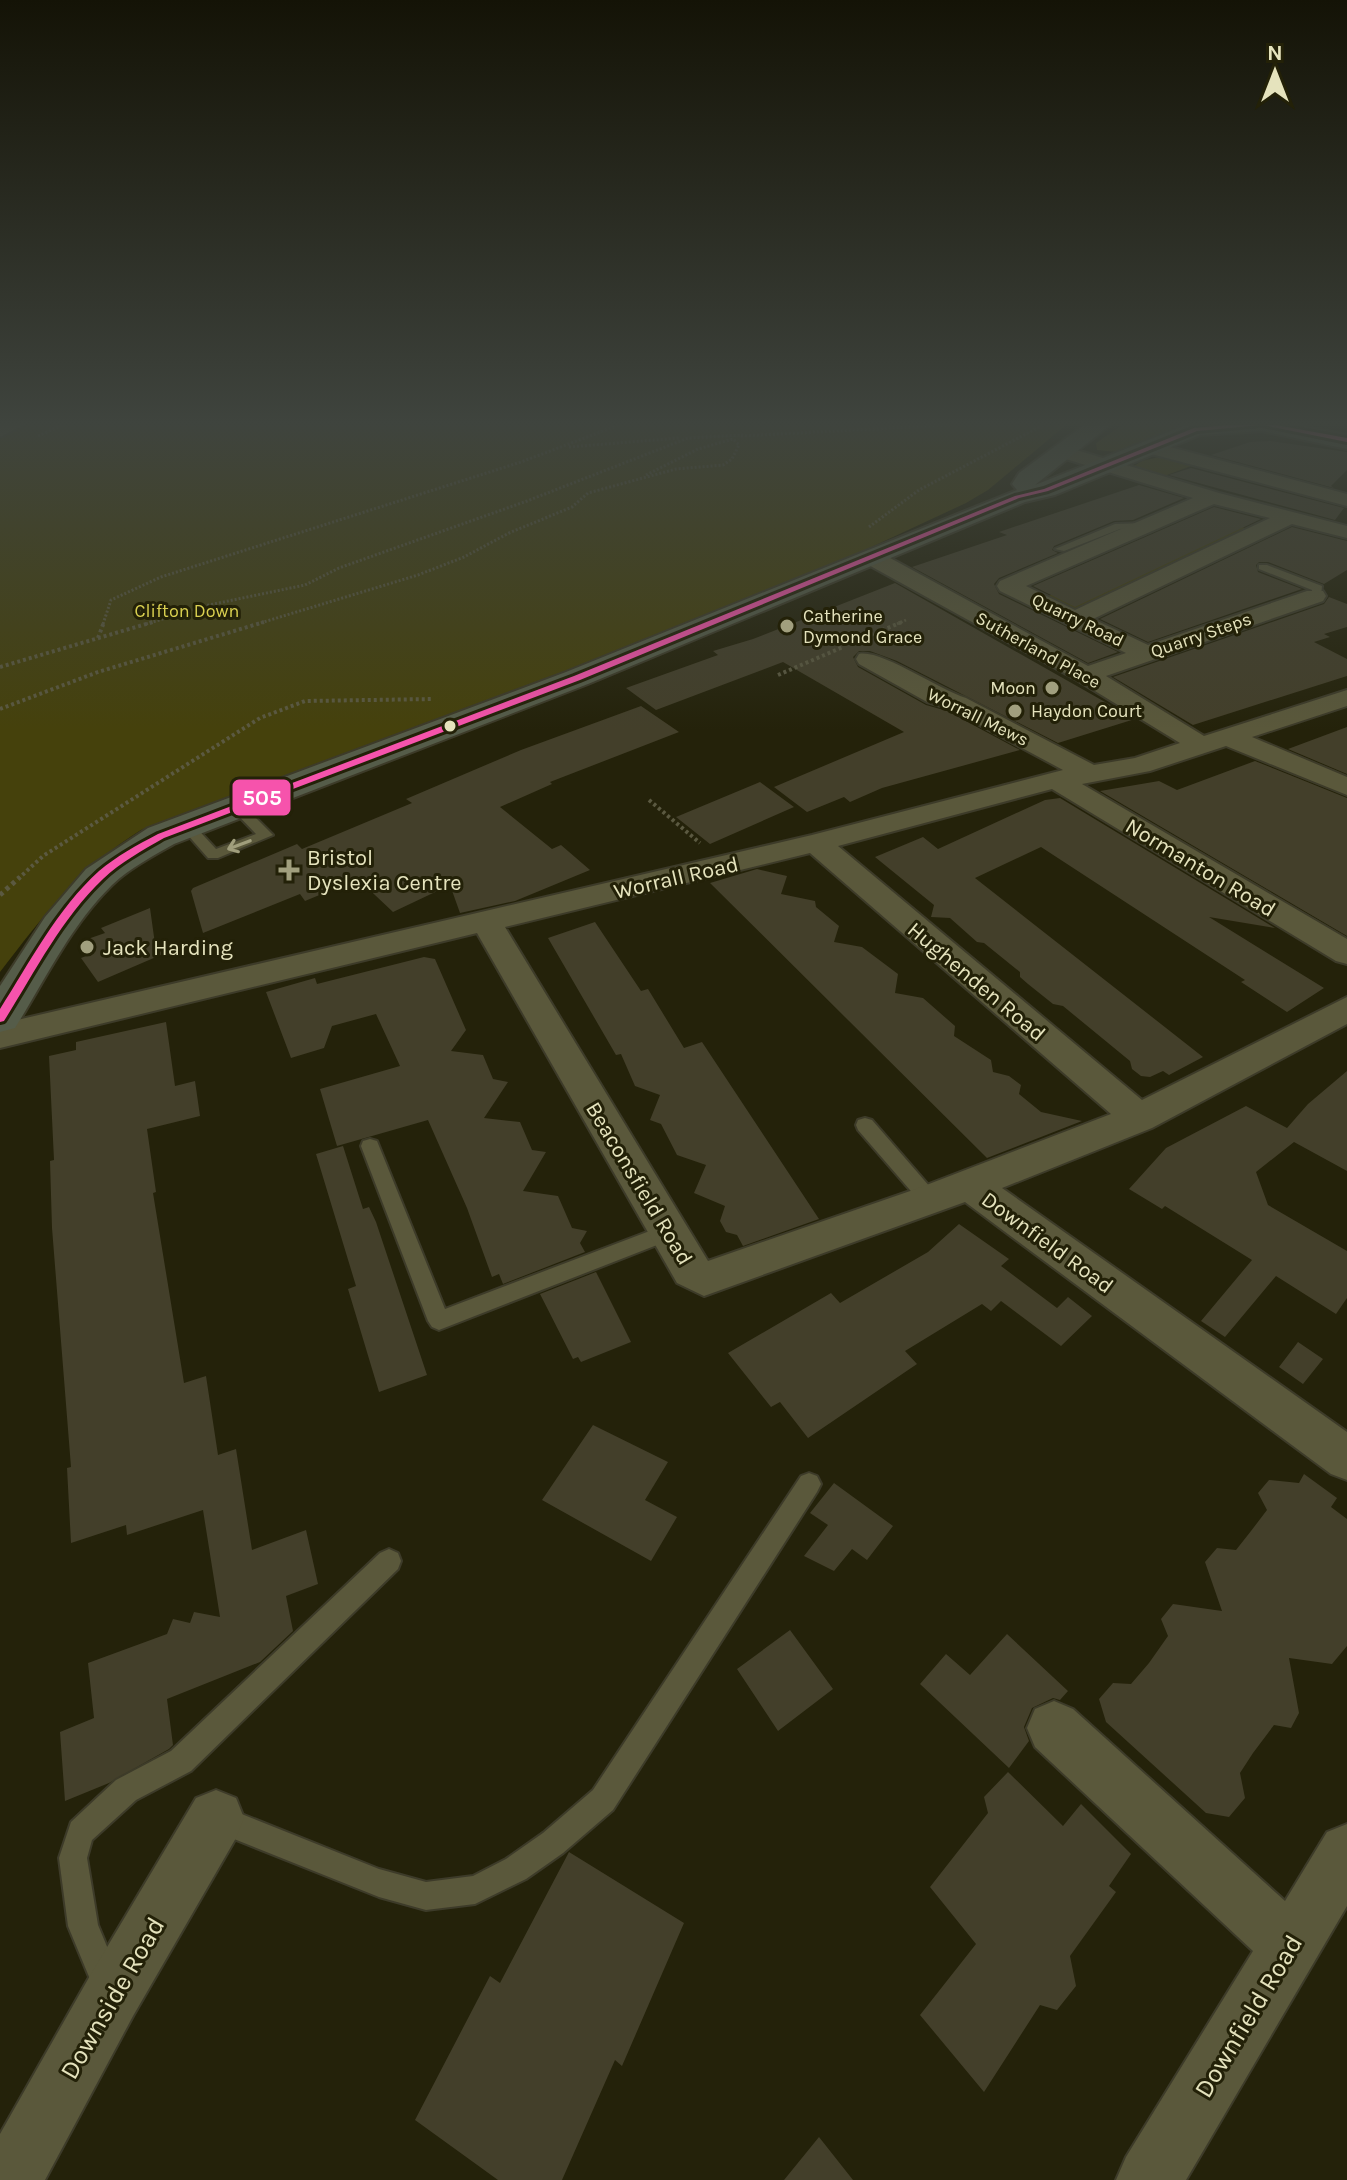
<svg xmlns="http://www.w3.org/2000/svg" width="1347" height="2180" viewBox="0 0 1347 2180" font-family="Karla,sans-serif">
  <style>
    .green { fill: #45410c }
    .building { fill: #433f2a }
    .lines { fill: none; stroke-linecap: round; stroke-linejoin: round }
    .service-casing { stroke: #3d3b29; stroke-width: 4 }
    .minor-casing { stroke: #3d3b29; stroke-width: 4 }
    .primary-casing { stroke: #3d3b29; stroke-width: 4 }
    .path-far2 { stroke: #5b5941; stroke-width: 3; stroke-dasharray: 2 2; stroke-linecap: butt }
    .path-far1 { stroke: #5b5941; stroke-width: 4; stroke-dasharray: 3 3; stroke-linecap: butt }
    .path { stroke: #5b5941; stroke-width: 5; stroke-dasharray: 4 4; stroke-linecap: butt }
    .service { fill: #5a583b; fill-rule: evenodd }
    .minor { fill: #5a583b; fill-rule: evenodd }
    .primary { fill: #555c49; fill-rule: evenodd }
    .bus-1-casing { stroke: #232108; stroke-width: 6 }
    .bus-1 { fill: #f653ac; fill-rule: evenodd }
    .oneway { stroke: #a09e7c }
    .poi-dot { fill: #a19f7e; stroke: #232108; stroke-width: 3 }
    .bus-dot { fill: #e5e3bd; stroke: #232108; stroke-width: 3 }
    .labels { text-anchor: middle; stroke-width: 6; stroke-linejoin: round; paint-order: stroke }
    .far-park-label { font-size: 18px; fill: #dad050; stroke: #232108 }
    .far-poi-label { font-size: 18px; fill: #e5e3bd; stroke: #232108; text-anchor: start }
    .far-street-label { font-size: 18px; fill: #e5e3bd; stroke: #232108 }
    .poi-label { font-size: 22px; fill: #e5e3bd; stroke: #232108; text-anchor: start }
    .street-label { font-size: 22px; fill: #e5e3bd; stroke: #232108 }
    .near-street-label { font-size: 26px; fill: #e5e3bd; stroke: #232108 }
    .line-badge { stroke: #232108; stroke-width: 3 }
    .badge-label { font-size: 22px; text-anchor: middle; font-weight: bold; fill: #fff }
  </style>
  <rect width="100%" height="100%" fill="#24220a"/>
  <path class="green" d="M0,425H1066L988,490L966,503L863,551L548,680L141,830C78,869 44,915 0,972Z
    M1122,425H1181L1117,452L1097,450L1096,443Z
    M1159,457L1191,466L1159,478L1131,468L1142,461Z
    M1240,526L1249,530L1072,612L1044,598L1113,567Z"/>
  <path class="building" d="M1270,441L1347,452V470L1331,486L1334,488L1211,455L1250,442Z
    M1191,468L1344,508L1335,520L1169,475Z
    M1139,485L1184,498L1133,520L1114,521L1054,546L1052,550L1058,553L999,578L994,584L999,594L1118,652L1088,663L912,567L1007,535L999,532Z
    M1214,507L1261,519L1075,607L1033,586Z
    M1292,527L1347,541V570L1324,584L1268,562H1259L1256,565L1258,572L1302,589L1148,642L1100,619Z
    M895,583L1135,719L1058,743L897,661L870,651H859L853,657L858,667L926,705L947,711L1020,750L882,788L850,802L844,797L807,812L774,787L904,732L783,662L656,710L626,688L718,655L713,651L753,639Z
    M1329,597L1347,604V627L1324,634L1330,637L1314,642L1347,659V676L1193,725L1113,677L1324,604Z
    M641,706L679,732L550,782L552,784L500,807L552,849L561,845L590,870L515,901L460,913L450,885L393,912L358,879L305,901L300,894L203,933L191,891L193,888L297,844L302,849L412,803L406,799L521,750Z
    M1347,727V774L1288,749Z
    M1255,761L1347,798V936L1100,791L1159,781L1177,790Z
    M760,782L794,807L710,844L676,817Z
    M1060,798L1275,928L1209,917L1324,988L1287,1012L1241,982L1245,980L1041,847L975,878L1203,1057L1169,1075L1163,1071L1150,1077L1141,1076L1132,1069L1130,1061L1063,1006L1053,1004L1028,984L1020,977V972L984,943L977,942L950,918L931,917L934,905L875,857L923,837L938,849L1045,800Z
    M757,869L787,876L781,894L815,901L816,907L839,926L834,942L862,947L898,974L895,993L923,998L955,1026L954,1036L991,1060L993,1072L1009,1076L1021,1085L1019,1094L1041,1112L1082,1121L987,1158L710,883Z
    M150,908L155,944L163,954L98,982L81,958L91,954L82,941L105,933L101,928Z
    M595,922L641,991L648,989L684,1048L702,1042L819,1219L743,1246L737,1235L726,1232L720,1221L725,1206L694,1193L706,1165L677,1155L661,1124L650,1120L660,1095L635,1086L621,1054L616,1055L548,938Z
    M424,957L435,959L466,1030L451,1051L483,1055L493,1079L508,1082L484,1118L520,1122L532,1150L546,1152L523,1191L558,1196L572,1228L587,1231L580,1243L585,1252L503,1284L499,1274L492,1277L467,1208L428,1120L337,1146L320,1089L400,1066L376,1014L332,1026L324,1048L291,1058L266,992L315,978L317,984Z
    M166,1022L175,1086L195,1081L200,1116L147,1129L156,1192L153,1193L184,1383L206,1376L218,1455L236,1449L252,1550L306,1530L318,1584L286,1596L293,1631L260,1662L167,1699L173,1745L169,1749L109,1783L65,1801L60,1732L94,1718L88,1663L167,1634L173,1619L190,1623L194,1612L220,1617L203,1510L127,1535L126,1525L71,1543L67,1468L71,1467L52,1228L50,1161L54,1160L49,1056L76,1050V1042Z
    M1347,1071V1171L1294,1142L1256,1172L1268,1205L1347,1251V1298L1336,1314L1276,1276L1225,1337L1201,1321L1252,1260L1165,1206L1162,1209L1129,1189L1166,1148L1246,1106L1287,1128L1308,1104Z
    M343,1146L363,1209L369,1207L376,1222L427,1375L379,1392L348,1289L356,1286L316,1154Z
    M959,1224L1009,1259L1001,1266L1057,1308L1068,1297L1092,1316L1061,1346L1001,1301L991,1311L982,1304L905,1351L917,1364L808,1438L780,1402L771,1407L728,1353L831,1293L840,1303L928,1252Z
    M596,1272L631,1342L581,1362L578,1357L573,1359L540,1294Z
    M1298,1342L1323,1359L1303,1384L1279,1367Z
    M593,1425L668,1462L645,1500L677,1517L651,1561L542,1500Z
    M1304,1474L1337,1498L1331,1507L1347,1519V1646L1332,1664L1289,1658L1299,1713L1291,1728L1274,1725L1253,1753L1240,1773L1245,1798L1229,1817L1206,1813L1106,1722L1099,1699L1113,1683L1131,1684L1149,1663L1168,1636L1161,1619L1173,1604L1222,1611L1205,1562L1217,1548L1236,1550L1251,1531L1267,1510L1258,1493L1269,1480L1299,1483Z
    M834,1483L893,1526L867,1560L852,1549L834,1571L804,1556L828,1525L810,1513Z
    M790,1630L833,1689L778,1731L737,1669Z
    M1007,1634L1068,1691L1060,1700L1053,1698L1032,1708L1024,1727L1029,1741L1009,1768L920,1684L946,1654L970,1675Z
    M1008,1772L1063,1826L1081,1804L1131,1854L1109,1886L1116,1892L1070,1956L1076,1986L1057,2010L1040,2005L984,2092L920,2015L976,1944L930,1887L988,1813L984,1797Z
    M569,1852L684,1923L622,2066L615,2060L562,2180H498L415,2120L490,1976L500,1983Z
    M819,2137L853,2180H784Z"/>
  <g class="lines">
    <g class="service-casing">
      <path id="service" d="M1147,523L1152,526L1151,528L1120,529L1064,551L1055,549L1115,524Z
        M1259,565H1267L1322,586L1321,596L1311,598L1312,590L1259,569Z
        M237,803L242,804L273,835L218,858H208L179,825L181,822H191L216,849L256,834L230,807Z
        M865,1118L872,1120L937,1195L940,1200L937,1205L930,1208L923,1205L858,1130L856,1125L858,1120Z
        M370,1139L377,1141L379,1146L445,1309L668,1224L675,1226L678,1232L675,1238L439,1330L432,1327L428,1321L361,1146L363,1141Z
        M809,1473L817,1476L821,1484L817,1492L613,1810L563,1853L526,1879L475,1904L426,1910L379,1897L209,1829L205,1819L209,1809L219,1805L379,1869L426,1882L473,1876L506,1859L543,1833L593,1790L801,1476Z
        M389,1549L398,1553L401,1561L398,1569L191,1771L136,1800L92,1840L87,1858L98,1925L123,1985L119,1996L108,2000L97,1996L68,1926L59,1858L71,1822L116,1780L171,1751L380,1553Z"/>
    </g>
    <g class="minor-casing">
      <path id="minor" d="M0,425H23L0,437Z
        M1151,442L1347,494V506L1144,452L1142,448Z
        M1063,446L1219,493L1347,526V538L1292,524L1093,619L1148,645L1307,591H1323L1326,596L1323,601L1106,676L1204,736L1347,690V706L1252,737L1347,777V795L1226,746L1150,771L1082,784L1347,939V964L1336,961L1052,789L838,846L1142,1100L1347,997V1024L1152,1128L1002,1188L1347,1432V1480L1331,1474L965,1202L704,1296L677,1283L477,933L0,1048V1024L812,835L1063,770L948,708L927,702L859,664L856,659L859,654C881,649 939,690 966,698L1094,765L1135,758L1180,743L1077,680L865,563L862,558L873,551L881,553L1088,666L1126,653L1000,591L997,586L1000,581L1193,498L1056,456L1054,452ZM1214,504L1270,518L1075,610L1026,586ZM810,853L1111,1114L916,1189L708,1261L505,927Z
        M1054,1701L1073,1709L1285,1901L1327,1832L1347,1824V1906L1186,2180H1116L1126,2157L1253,1951L1035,1747L1027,1728L1035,1709Z
        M216,1790L236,1798L244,1818L236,1838L133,2016L45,2180H0V2134L91,1974L196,1798Z"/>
    </g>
    <g class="primary-casing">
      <path id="primary" d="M1084,425H1110L1035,485L1186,425H1298L1347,435V449L1262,431L1200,435L1055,495L1025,502L588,684L174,844C153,856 130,868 112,885C71,925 45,980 15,1028L0,1032V986L45,917L86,869L148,828L566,672L1017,490L1012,484L1019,473Z"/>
    </g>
    <path class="path-far2" d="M38,436L62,425
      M741,436L950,425
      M569,447L679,438
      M869,527L919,490L1043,425
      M103,624L111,600L161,577L521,462L619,425
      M146,624L209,605L305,585L339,568L527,501L688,438L743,435
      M257,624L418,575L464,557L509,533L572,507L588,493L676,469L723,465L732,459L739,445L733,439L698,449L644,476
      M897,624L906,620"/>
    <path class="path-far1" d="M871,635L902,622
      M98,638L104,622
      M0,667L153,622
      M778,675L843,647
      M0,709L98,672L264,622
      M649,800L700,843
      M18,879L43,856L260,718L305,701L433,699"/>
    <path class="path" d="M0,895L20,877"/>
    <use href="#service" class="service"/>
    <use href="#minor" class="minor"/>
    <use href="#primary" class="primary"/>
    <g class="bus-1-casing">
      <path id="bus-1" d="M1228,425H1260L1197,431L1048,491L1019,498L580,680L164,838C143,850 121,862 103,879C61,919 35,972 4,1021L0,1022V1009C30,962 57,909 99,871C117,856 137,845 158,834L574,676L1015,496L1044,489L1194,428Z
        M1263,425H1276L1347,438V442Z"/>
    </g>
    <use href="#bus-1" class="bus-1"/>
  </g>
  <defs><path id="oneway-shaft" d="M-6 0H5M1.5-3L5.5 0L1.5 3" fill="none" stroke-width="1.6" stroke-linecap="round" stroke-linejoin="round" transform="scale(2)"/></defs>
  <use class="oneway" href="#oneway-shaft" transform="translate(239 845) rotate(159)"/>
  <linearGradient id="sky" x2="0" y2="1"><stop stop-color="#141306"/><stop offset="0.58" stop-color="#3f443e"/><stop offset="1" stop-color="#3f443e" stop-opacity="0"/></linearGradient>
  <rect width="1347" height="730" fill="url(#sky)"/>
  <g class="poi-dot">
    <circle cx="787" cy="626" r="8"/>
    <circle cx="1052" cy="688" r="8"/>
    <circle cx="1015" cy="711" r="8"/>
    <path d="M285 858h8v8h8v8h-8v8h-8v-8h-8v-8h8z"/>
    <circle cx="87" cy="947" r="8"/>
  </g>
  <circle class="bus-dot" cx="450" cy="726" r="7"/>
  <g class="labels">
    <g class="far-park-label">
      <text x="187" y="617">Clifton Down</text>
    </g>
    <g class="far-poi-label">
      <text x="803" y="622">Catherine<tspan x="803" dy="21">Dymond Grace</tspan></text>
      <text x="1036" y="694" text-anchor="end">Moon</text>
      <text x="1031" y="717">Haydon Court</text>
    </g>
    <g class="far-street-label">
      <text transform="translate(1078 620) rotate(26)" y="6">Quarry Road</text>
      <text transform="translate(1201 635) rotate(-19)" y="6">Quarry Steps</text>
      <text transform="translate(1038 650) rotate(29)" y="6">Sutherland Place</text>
      <text transform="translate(978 717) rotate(26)" y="6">Worrall Mews</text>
    </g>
    <g class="poi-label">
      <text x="307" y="865">Bristol<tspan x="307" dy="25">Dyslexia Centre</tspan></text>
      <text x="103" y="955">Jack Harding</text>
    </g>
    <g class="street-label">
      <text transform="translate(1201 867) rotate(31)" y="8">Normanton Road</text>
      <text transform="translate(676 877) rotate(-13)" y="8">Worrall Road</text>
      <text transform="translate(977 981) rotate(40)" y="8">Hughenden Road</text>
      <text transform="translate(640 1183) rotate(59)" y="8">Beaconsfield Road</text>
      <text transform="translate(1048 1242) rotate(36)" y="8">Downfield Road</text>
    </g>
    <g class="near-street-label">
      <text transform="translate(112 1998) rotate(-60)" y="9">Downside Road</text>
      <text transform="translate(1248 2016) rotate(-59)" y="9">Downfield Road</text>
    </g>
  </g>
  <rect class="line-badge" x="231" y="778" width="61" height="39" rx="8" fill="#f653ac"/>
  <g class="badge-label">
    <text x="262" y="805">505</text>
  </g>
  <g transform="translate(1275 72)" stroke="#232108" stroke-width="6" paint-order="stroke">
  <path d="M0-6L14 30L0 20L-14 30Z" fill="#e5e3bd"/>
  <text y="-12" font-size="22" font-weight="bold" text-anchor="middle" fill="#e5e3bd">N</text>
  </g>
</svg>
